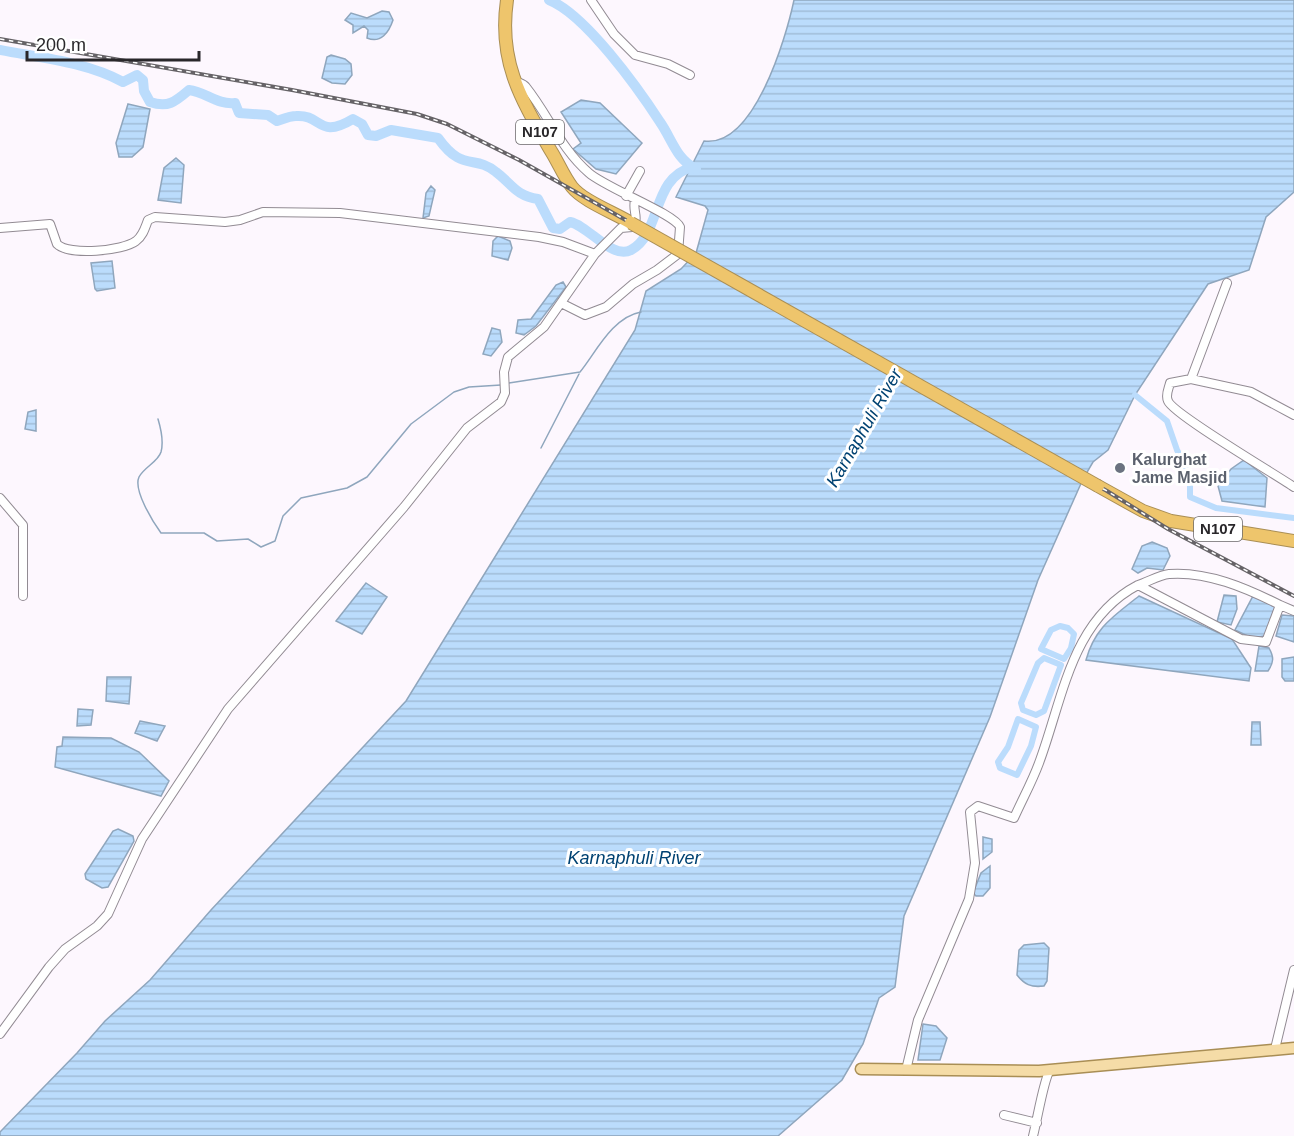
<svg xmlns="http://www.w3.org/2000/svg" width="1294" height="1136" viewBox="0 0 1294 1136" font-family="Helvetica,sans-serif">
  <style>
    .water { fill: url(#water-rules); stroke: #8fa6bd; stroke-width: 1.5 }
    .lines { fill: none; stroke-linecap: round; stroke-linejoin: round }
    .stream { stroke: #8fa6bd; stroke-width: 1.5 }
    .canal { stroke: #bbdcfc; stroke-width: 6 }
    .river { stroke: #bbdcfc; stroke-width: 10 }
    .minor-casing { stroke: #928b93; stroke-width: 10 }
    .major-casing { stroke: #a98e55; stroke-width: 13 }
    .highway-casing { stroke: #a98e55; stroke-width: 14 }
    .minor { stroke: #fff; stroke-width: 8 }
    .major { stroke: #f5dca7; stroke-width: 10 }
    .highway { stroke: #eec56c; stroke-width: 12 }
    .rail-casing { stroke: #666367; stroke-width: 4 }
    .rail { stroke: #fff; stroke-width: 1.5; stroke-dasharray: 4.5; stroke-linecap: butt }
    .highway-bridge-casing { stroke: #a98e55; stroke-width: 14; stroke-linecap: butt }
    .highway-bridge { stroke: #eec56c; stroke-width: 12 }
    .worship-dot { fill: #6b7280; stroke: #fff; stroke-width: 2 }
    .labels { text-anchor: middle; stroke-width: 6; stroke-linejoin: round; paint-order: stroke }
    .shield { fill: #fff; stroke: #69686a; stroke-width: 1.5 }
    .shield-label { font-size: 15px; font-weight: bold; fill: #29272a }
    .worship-label { font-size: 16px; font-weight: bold; fill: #5b616d; stroke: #fff; text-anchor: start }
    .water-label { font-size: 18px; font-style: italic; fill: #004272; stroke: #fff }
  </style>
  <defs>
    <pattern id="water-rules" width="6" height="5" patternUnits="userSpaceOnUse" patternTransform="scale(1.5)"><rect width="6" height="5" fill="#bbdcfc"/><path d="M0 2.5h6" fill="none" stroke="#a1bdd8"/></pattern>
  </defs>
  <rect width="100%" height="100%" fill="#fdf7fe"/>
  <path class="water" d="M794,0H1294V192L1266,217L1249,270L1208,284L1135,395L1108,450L1093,462L1083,479L1038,580L990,717L904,916L895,987L879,998L863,1044L842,1080L778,1136H0V1132L77,1053L105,1021L150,980L211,910L406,701L635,330L646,291L681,269L696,253L708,210L705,206L676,197L704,141C754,148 786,38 794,0Z
    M382,11L389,12L393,20C389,32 381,44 367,38L368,30L364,26L353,33V25L345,20L351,13L367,18Z
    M331,55L345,59L351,64L352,75L345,84L332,83L322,78L327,57Z
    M581,100L600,103L642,143L616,174L596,169L573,149L581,143L561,112Z
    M128,104L150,109L143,147L132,157H119L116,143Z
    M176,158L184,165L181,203L158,200L164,168Z
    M431,186L435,190L429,216L423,218L426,193Z
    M498,236L510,241L512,248L508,260L492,256L493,241Z
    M112,261L115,288L97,291L95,289L91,263Z
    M563,282L566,287L536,326L524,335L516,333L518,320L531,319L556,285Z
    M492,328L500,330L502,342L491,356L483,354Z
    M36,410V431L25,429L28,412Z
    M1244,460L1267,478L1265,507L1222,501L1218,486L1231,469Z
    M1152,542L1167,548L1170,556L1163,570L1147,568L1138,573L1132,569L1142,546Z
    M366,583L387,597L362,634L336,621Z
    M1224,595L1236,596L1237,609L1231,625L1217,622Z
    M1139,596L1232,639L1251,668L1249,681L1086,660C1095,627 1114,616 1139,596Z
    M1253,596L1277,605L1265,636L1252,638L1235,630Z
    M1282,615L1294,616V642L1276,636Z
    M1259,646L1269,648C1274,657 1274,662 1268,671H1255Z
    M1294,657V681H1285L1282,677V659Z
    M107,677H131L129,704L106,701Z
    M78,709L93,710L91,725L77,726Z
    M140,721L165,726L157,741L135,733Z
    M1252,722H1260L1261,745H1251Z
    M63,737L111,738L139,752L169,781L161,796L55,767L57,747L62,746Z
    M118,829L133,836L134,841L108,887L102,888L86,879L85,874L113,831Z
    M983,837L992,839V852L983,859Z
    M990,866V888L983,896H976L973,893L981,873Z
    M1044,943L1049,948L1047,981L1044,986C1031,988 1024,984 1017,975L1019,950L1024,945Z
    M923,1024L936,1026L947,1038L940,1060H918Z"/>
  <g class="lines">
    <path class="stream" d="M509,383L580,372C595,354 612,317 641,312
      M158,419C161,429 164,441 161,452C158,462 144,467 139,477C133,490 153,522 161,533H204L217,541L248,539L261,547L275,541L283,516L301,498L347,488L367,477L411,424L454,392L469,387L501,385
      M541,448L579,374"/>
    <path class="canal" d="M1135,395L1167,421L1177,450L1190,475V497L1216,508L1294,518
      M1060,626L1068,628L1074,634L1071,648L1064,659L1041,649L1051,630Z
      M1044,658L1061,665L1044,711L1036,715L1023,710L1021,703L1038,663Z
      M1018,719L1036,727L1031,746L1017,775L1000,768L998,762L1008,747Z"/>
    <path class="river" d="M549,0C585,14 638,88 660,122C672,139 676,159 696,169
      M0,50C42,58 86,62 123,82L137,75L143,80L144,91L150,102C168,108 175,102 189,90C206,92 217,105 235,103L239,113L268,115L277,121C283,119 290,116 296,116C322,114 318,140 353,119L362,124L368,135L376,136L391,130L438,138C463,173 474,154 496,172C512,184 516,196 538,199L553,228L560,229L570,222C589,226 612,260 631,250C662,234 651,177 693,167"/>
    <g class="minor-casing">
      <path id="minor" d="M591,0L614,34L635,55L668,64L690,75
        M515,81C519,83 523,83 526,87C549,116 561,149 589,173C606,188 675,214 680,227L678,254L657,270L633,284L606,307L585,315L561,303
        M626,196L640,171
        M0,228L50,224L57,244C69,256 123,251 136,241C143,236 145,228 148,220L155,217L225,222L240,220L263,212L340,213L539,237L563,242L595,254L621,228L632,227C640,217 632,212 635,200
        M1227,283L1191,379L1251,392L1294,415
        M1191,379L1170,383C1169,388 1165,395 1168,401C1173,414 1275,474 1294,487
        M0,498L23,525V596
        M1138,585C1148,582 1159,575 1169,574C1207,571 1246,588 1280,605
        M0,1034L49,967L65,949L97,926L108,914L142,839L228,709L404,507L467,428L501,402L505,393L504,372L508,357L544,327L595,254
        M1275,1049L1294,970
        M906,1070L918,1020L969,899L975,863L970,812L978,806L1014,818C1022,800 1032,782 1039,763C1063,699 1071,620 1138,585L1241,639L1266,642L1280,605L1294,611
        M1004,1115L1037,1123
        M1033,1136C1037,1121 1044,1078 1050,1070"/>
    </g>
    <g class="major-casing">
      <path id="major" d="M861,1069L1039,1071L1294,1048"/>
    </g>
    <g class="highway-casing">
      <path id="highway" d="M507,0C498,62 521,99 551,151C558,162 564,177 572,187C583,201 615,213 631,223
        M1098,486L1143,511L1171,521L1294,541"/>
    </g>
    <use href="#minor" class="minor"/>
    <use href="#major" class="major"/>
    <use href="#highway" class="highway"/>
    <g class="rail-casing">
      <path id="rail" d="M0,39L292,90L417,114L447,124L519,160L1107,491L1168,529L1294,596"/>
    </g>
    <use href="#rail" class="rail"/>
    <g class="highway-bridge-casing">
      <path id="highway-bridge" d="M631,223L1098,486"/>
    </g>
    <use href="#highway-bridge" class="highway-bridge"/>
  </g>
  <circle class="worship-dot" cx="1120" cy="468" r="6"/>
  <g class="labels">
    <g class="shield">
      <rect x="516" y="120" width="48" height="24" rx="4.5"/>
      <rect x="1194" y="517" width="48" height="24" rx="4.5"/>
    </g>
    <g class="shield-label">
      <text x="540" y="137">N107</text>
      <text x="1218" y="534">N107</text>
    </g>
    <g class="worship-label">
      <text x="1132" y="465">Kalurghat<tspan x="1132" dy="18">Jame Masjid</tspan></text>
    </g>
    <g class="water-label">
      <text transform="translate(864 428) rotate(-60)" y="6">Karnaphuli River</text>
      <text x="634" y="864">Karnaphuli River</text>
    </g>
  </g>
  <path d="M27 51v9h172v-9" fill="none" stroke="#29272a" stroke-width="3"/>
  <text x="36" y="51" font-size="18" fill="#29272a" stroke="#ffffff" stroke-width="4.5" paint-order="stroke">200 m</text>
</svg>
